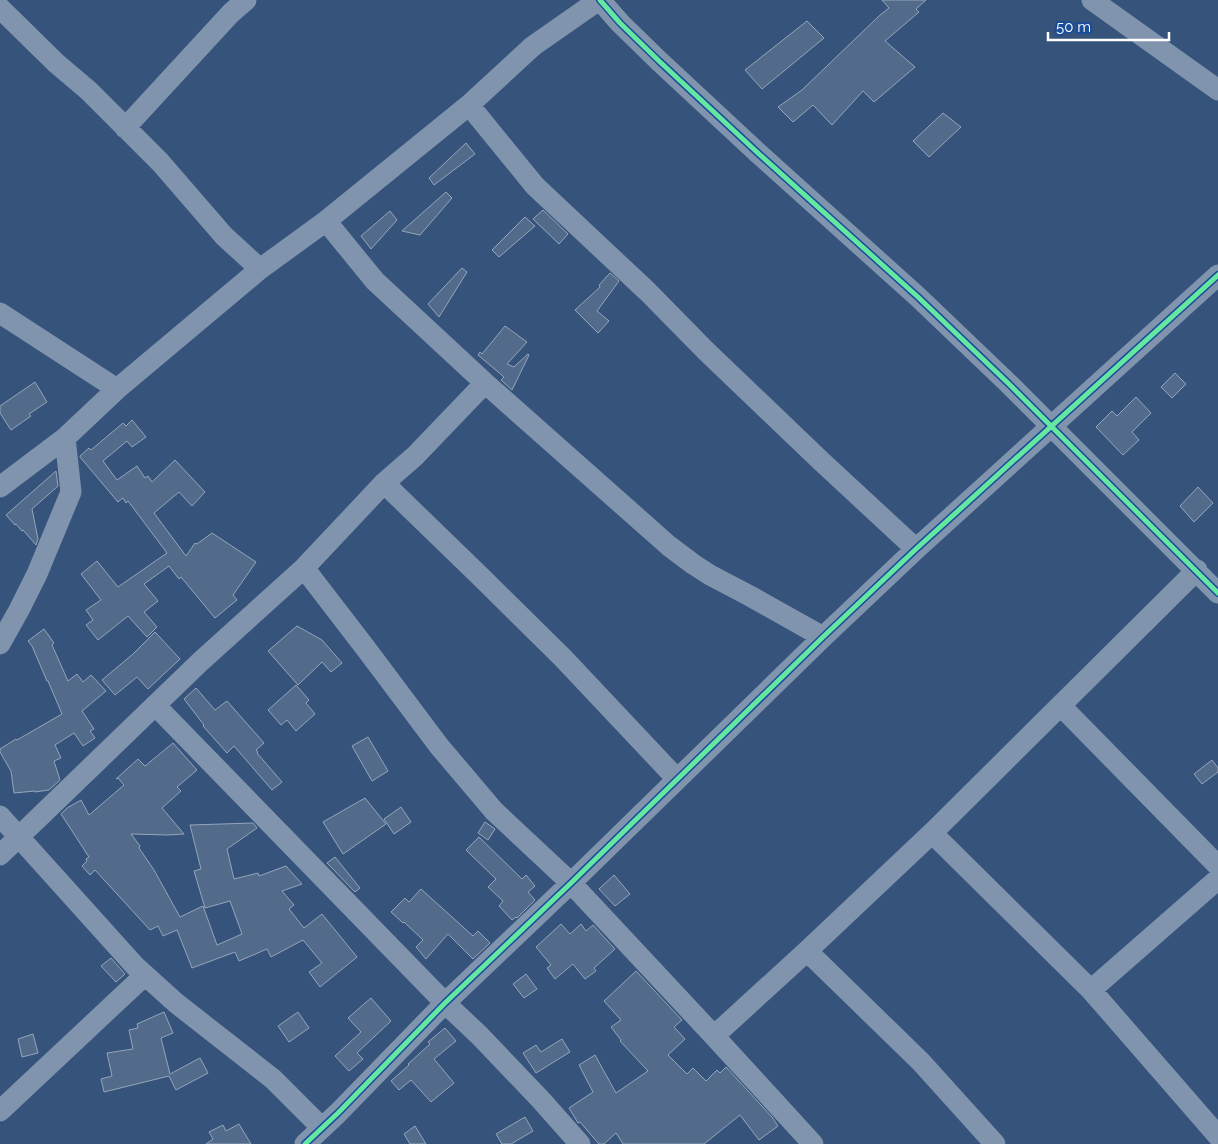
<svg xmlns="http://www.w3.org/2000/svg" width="1218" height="1144" viewBox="0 0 1218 1144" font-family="Raleway,sans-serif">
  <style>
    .building { fill: #536b8b; stroke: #95a5bb }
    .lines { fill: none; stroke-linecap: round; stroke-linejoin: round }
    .minor { stroke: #8194ae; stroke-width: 21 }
    .cycleway-casing { stroke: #194d99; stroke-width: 8 }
    .cycleway { stroke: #66e7a1; stroke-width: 5 }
  </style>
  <rect width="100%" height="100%" fill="#36537c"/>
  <path class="building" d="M882,0H926L916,9L919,12L885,41L915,67L874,102L863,91L832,125L813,105L793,122L778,107L802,90L879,16L889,8Z
    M807,21L824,38L762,89L745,70Z
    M943,113L961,127L929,157L913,141Z
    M466,143L475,154L434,185L429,178Z
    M446,192L452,198L420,235L402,231Z
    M543,210L568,234L559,244L533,219Z
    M390,211L397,220L371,249L361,236Z
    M525,217L535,226L499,257L492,250Z
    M462,268L467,272L439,317L428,304Z
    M610,273L619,281L597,311L609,321L598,333L575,310L600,287L599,285Z
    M505,326L527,342L507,364L514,367L528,354L529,355L512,390L501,380L504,377L478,355L480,352L482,354Z
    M1175,373L1186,384L1172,398L1161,387Z
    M35,382L47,402L29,414L31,416L11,430L0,413V406Z
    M1136,397L1151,413L1132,432L1139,440L1123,455L1096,427L1112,411L1117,416Z
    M132,420L146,437L132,447L127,441L103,461L117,480L137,466L145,478L148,476L152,482L175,460L205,492L192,506L179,492L154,513L186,556L195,543L197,544L212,533L256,562L233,595L237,600L215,618L181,577L179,579L169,566L144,584L158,601L144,612L157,627L147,637L128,616L98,640L86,625L93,620L86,610L101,600L81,574L97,561L118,587L167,553L128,501L126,503L123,498L118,502L80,457V456L89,448L91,450L123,423L126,426Z
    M56,471L58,486L32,509L38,539L36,545L23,530L22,531L16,524L15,525L6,515Z
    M1198,487L1213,503L1194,522L1180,506Z
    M297,626L322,640L342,663L331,672L322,662L298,685L268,651Z
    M44,629L54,643L52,645L68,681L77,674L83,682L91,675L106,691L82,711L94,729L90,731L95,738L83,746L74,733L55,745L61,758L54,761L60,780L49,790L35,792V791L14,793L11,771L0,752V749L16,739L17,740L62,714L48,681H47L32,646L28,641Z
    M155,632L180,659L148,689L137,677L115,695L102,680L133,654Z
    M296,685L309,700L306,703L315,714L296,731L287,720L281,725L268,710Z
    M196,688L215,710L227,701L264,743L256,750L258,752L257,753L282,782L272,790L234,746L227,753L203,726L204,725L184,699Z
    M368,737L388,771L372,781L352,746Z
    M173,743L197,770L177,787L181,791L162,808L184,834L167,835L131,834L140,846L139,848L154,870L180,917L203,906L217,945L242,934L230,901L205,908L194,871L201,869L190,825L253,823L257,828L227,849L234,879L258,873L259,876L286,866L302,884L282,891L294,905L289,909L304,928L322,914L357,957L320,987L309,972L322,963L303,940L271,957L267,949L239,961L235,952L192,968L177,930L163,936L158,926L150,930L95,870L90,875L82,866L87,861L86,859L89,857L61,814L67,808L81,800L89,815L124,785L118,778L116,779L138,759L145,766Z
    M1212,760L1218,768V772L1202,784L1194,774Z
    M365,798L386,824L343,854L323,822Z
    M401,807L411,822L394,834L384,819Z
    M485,822L495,829L488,840L478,833Z
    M479,837L522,879L526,875L535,886L528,892L535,900L517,918L516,917L512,920L499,906L503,901L488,887L496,879L466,850Z
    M335,857L360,888L355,892L327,863Z
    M614,875L630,894L615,906L599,889Z
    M421,889L473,936L478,931L490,943L473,959L448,934L426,959L416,947L423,940L404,922L403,923L391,912L405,898L409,902Z
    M561,924L570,934L581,924L586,931L593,925L615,949L594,968L596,971L585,979L573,964L555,979L547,968L551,965L536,947Z
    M111,958L125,974L116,982L101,966Z
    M636,971L682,1020L674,1027L685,1039L668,1055L687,1074L693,1068L706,1081L717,1070L720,1073L726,1067L772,1117L778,1126L759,1140L740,1115L704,1144H623L616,1133L604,1144H599L580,1122L578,1123L569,1108L593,1092L579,1065L595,1055L616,1093L648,1071L620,1041L621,1040L611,1027L621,1020L604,1001Z
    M526,974L537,989L524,998L513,984Z
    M371,998L391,1021L357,1053L363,1059L349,1071L335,1056L361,1032L348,1018Z
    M164,1012L173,1033L161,1038L170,1074L200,1058L208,1073L176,1090L169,1076L104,1092L101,1079L112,1076L107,1053L133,1049L129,1030L138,1028L137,1024Z
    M298,1012L309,1028L289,1042L278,1026Z
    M445,1028L456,1041L434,1059L454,1083L431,1102L411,1080L399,1090L391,1081L409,1065L408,1064L430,1044L428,1042Z
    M33,1034L38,1053L22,1057L18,1039Z
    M562,1039L570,1052L536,1073L523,1053L536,1045L541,1052Z
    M525,1117L533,1131L511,1144H502L496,1134Z
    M239,1124L251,1144H206L213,1139L209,1132L223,1125L226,1131Z
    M415,1126L426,1144H410L404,1134Z"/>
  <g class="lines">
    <path class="minor" d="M600,0L620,23L659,61L759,154L918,297L1009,384L1218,593
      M1092,0L1218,90
      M0,8L56,63L89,91L160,162L224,236L260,269
      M469,105L535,186L648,292L706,351L821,461L916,549
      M125,128L231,13L246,0
      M326,221L375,281L485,383L669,546L693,564L710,575L750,596L823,637
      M0,313L117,389
      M384,483L482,578L563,658L677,779
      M0,487L65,438L117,389L260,269L326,221L469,105L533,46L599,0
      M304,568L367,650L439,746L494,811L571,883L714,1036L813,1144
      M0,644L19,610L37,574L71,492L65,438
      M155,705L445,1003L479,1035L541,1100L580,1144
      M1061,706L1218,866
      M0,816L135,966L176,1003L273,1079L322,1128
      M932,833L1091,990L1218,1136
      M0,855L200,662L304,568L384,483L415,456L485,383
      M807,951L921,1062L995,1144
      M1091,990L1218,879
      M714,1036L807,951L932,833L1197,570
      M0,1111L145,975
      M305,1144L322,1128L338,1113L445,1003L571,883L823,637L916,549L1218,275"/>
    <g class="cycleway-casing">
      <path id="cycleway" d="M600,0L620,23L659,61L759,154L918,297L1009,384L1218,593
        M305,1144L322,1128L338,1113L445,1003L571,883L823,637L916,549L1218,275"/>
    </g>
    <use href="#cycleway" class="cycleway"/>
  </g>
  <path d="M1048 32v8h121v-8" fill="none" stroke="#ffffff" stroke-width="2.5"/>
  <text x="1056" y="32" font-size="15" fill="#ffffff" stroke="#194d99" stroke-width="4" paint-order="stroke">50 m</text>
</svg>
